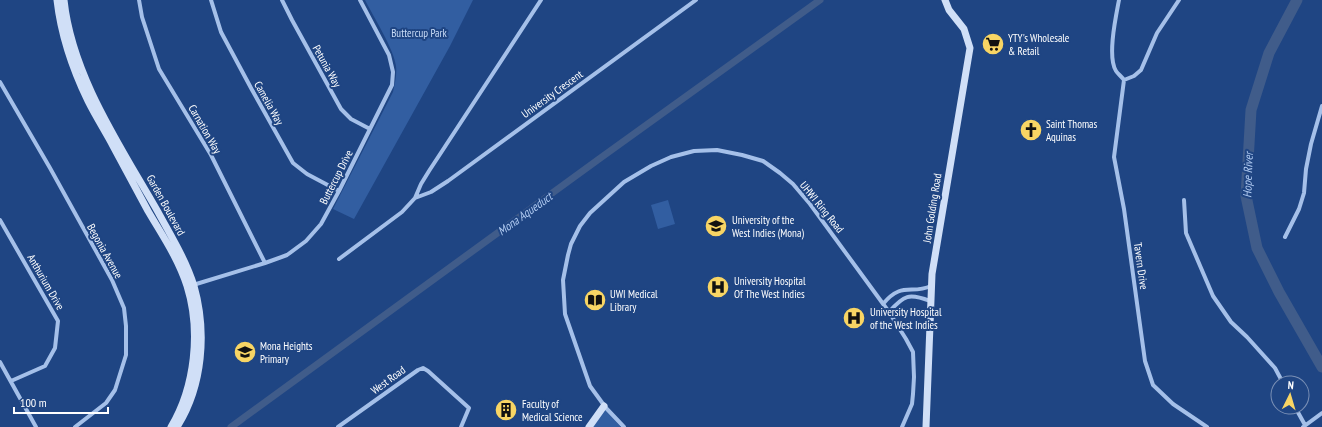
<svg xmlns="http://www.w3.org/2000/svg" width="1322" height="427" viewBox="0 0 1322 427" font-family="'PT Sans Narrow',sans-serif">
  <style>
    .green { fill: #325ea1 }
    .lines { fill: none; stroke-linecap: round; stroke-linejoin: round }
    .canal { stroke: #405c8a; stroke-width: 7 }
    .river { stroke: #405c8a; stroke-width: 11 }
    .street { stroke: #a5c0e9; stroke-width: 4 }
    .secondary { stroke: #d0dff7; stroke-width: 7 }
    .labels { text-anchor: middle; stroke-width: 4; stroke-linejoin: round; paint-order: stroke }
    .park-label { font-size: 11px; fill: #c9dcf7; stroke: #1f4583 }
    .poi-label { font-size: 11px; fill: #fff; stroke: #1f4583; text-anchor: start }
    .street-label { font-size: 11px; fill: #fff; stroke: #1f4583 }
    .water-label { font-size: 12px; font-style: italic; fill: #b0caf1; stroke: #1f4583 }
  </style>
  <rect width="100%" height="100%" fill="#1f4583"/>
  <path class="green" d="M365,0H473L450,46L354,219L333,209L393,92C395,83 397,75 396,66C394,49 373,16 365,0Z
    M668,200L675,224L658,229L651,205Z
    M604,409L621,427H592Z"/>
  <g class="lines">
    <path class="canal" d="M231,427L599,159L820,0"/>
    <path class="river" d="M1297,0L1269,53L1251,110L1246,196L1257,248L1279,292L1322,367"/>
    <path class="street" d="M139,0L142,17L159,69L211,155L265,263
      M211,0L221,32L251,88L293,163L307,174L339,191
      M282,0L292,20L341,109L351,119L370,129
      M1119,0C1116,16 1107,57 1116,71C1118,74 1122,77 1124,80
      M1124,80L1114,157L1124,209L1145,361L1153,385L1173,404L1207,427
      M1124,80L1134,76L1141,70L1157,33L1179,0
      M0,82L50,168L112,280L124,308L126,326V355L115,390L106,403L75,427
      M415,198L431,192L448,181L696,0
      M1184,200L1186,233L1213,296L1231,322L1247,337L1275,368L1283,383
      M0,220L58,321L55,348L45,366L11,381
      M1285,237L1299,209L1304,193L1306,169L1311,144L1322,106
      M339,259L402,212L415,198L421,184L429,171L541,0
      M193,285L265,263L287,255L306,241L321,224L339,191L392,85L393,72L389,55L360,0
      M883,304C902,281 911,295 931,286
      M889,312C904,295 909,293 930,301
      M0,362L36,427
      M1295,407L1305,425
      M338,427L418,370L423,368L428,371L469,408L461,427
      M624,427L606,408L590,386L565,314L563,280L568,255L571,244L580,226L590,213L624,182L651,166L671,157L694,151L717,150L742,155L763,161L780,173L793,184L810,204L889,312L906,339L913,352L914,377L913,394L912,404L902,427
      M1303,427L1322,413"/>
    <path class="secondary" d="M57,0C61,35 73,70 88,101C96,117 105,131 113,146C125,168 136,189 148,211C162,235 178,258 187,286C201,331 195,387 171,427
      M64,0C72,76 121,147 158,212C171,236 186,260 194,286C207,332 203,386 177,427
      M589,427L604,406
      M926,427L932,274L970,48L964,29L949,10L945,0"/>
  </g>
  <defs>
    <g id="supermarket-disc" transform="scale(1.15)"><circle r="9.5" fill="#f8d564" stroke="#1f4583"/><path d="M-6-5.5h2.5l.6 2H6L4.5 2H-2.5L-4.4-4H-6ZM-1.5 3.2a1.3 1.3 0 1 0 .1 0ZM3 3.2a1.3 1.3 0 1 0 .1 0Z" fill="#111"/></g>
    <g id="church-disc" transform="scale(1.15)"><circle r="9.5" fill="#f8d564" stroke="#1f4583"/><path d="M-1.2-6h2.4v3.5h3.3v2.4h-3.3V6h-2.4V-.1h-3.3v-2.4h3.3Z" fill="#111"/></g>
    <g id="university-disc" transform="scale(1.15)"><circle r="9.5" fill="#f8d564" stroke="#1f4583"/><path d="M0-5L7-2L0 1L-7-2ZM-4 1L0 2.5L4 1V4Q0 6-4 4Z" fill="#111"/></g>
    <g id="hospital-disc" transform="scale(1.15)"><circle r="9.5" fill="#f8d564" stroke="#1f4583"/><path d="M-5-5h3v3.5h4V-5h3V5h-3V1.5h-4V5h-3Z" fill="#111"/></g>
    <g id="library-disc" transform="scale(1.15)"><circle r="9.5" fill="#f8d564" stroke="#1f4583"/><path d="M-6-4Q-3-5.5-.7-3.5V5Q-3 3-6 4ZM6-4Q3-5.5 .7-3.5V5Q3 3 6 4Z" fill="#111"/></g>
    <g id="school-disc" transform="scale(1.15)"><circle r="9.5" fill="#f8d564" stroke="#1f4583"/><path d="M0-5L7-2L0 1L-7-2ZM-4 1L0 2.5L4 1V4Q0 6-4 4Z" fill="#111"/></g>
    <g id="building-disc" transform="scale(1.15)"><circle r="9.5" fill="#f8d564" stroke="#1f4583"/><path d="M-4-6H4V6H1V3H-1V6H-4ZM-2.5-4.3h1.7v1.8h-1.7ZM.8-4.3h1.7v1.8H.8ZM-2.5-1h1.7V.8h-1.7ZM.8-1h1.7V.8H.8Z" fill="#111"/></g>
  </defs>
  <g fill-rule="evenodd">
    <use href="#supermarket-disc" x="993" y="44"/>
    <use href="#church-disc" x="1031" y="130"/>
    <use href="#university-disc" x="716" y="226"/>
    <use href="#hospital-disc" x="718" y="287"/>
    <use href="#library-disc" x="595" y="300"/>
    <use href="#hospital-disc" x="854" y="318"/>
    <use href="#school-disc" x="245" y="352"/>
    <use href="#building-disc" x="506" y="410"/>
  </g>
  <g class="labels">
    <g class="park-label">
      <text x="419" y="37">Buttercup Park</text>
    </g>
    <g class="poi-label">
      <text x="1008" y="42">YTY's Wholesale<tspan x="1008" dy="13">&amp; Retail</tspan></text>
      <text x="1046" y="128">Saint Thomas<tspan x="1046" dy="13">Aquinas</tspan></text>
      <text x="732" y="224">University of the<tspan x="732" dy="13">West Indies (Mona)</tspan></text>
      <text x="734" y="285">University Hospital<tspan x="734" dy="13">Of The West Indies</tspan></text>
      <text x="610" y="298">UWI Medical<tspan x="610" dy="13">Library</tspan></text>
      <text x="870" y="316">University Hospital<tspan x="870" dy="13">of the West Indies</tspan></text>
      <text x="260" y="350">Mona Heights<tspan x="260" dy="13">Primary</tspan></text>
      <text x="522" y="408">Faculty of<tspan x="522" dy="13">Medical Science</tspan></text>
    </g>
    <g class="street-label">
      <text transform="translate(327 66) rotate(61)" y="4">Petunia Way</text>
      <text transform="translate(552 94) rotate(-36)" y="4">University Crescent</text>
      <text transform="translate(269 103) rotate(61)" y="4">Camelia Way</text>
      <text transform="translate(205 129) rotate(60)" y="4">Carnation Way</text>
      <text transform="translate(336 177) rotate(-63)" y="4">Buttercup Drive</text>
      <text transform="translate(166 205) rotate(61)" y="4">Garden Boulevard</text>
      <text transform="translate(822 207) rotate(51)" y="4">UHWI Ring Road</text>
      <text transform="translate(932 208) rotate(-81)" y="4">John Golding Road</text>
      <text transform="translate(105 251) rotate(61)" y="4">Begonia Avenue</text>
      <text transform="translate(1141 266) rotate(82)" y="4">Tavern Drive</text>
      <text transform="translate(46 282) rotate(60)" y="4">Anthurium Drive</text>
      <text transform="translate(388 380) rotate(-36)" y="4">West Road</text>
    </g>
    <g class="water-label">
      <text transform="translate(1248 175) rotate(-88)" y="4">Hope River</text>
      <text transform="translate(525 214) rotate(-36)" y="4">Mona Aqueduct</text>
    </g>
  </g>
  <g transform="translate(1290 395) rotate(5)"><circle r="19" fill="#1f4583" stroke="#798fb5"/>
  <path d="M0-3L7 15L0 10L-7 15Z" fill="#f8d564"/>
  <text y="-6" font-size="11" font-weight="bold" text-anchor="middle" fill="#ffffff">N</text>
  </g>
  <path d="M14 407v6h94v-6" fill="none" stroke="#ffffff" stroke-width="2"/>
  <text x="20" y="407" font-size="12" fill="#ffffff" stroke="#1f4583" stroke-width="3" paint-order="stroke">100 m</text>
</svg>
